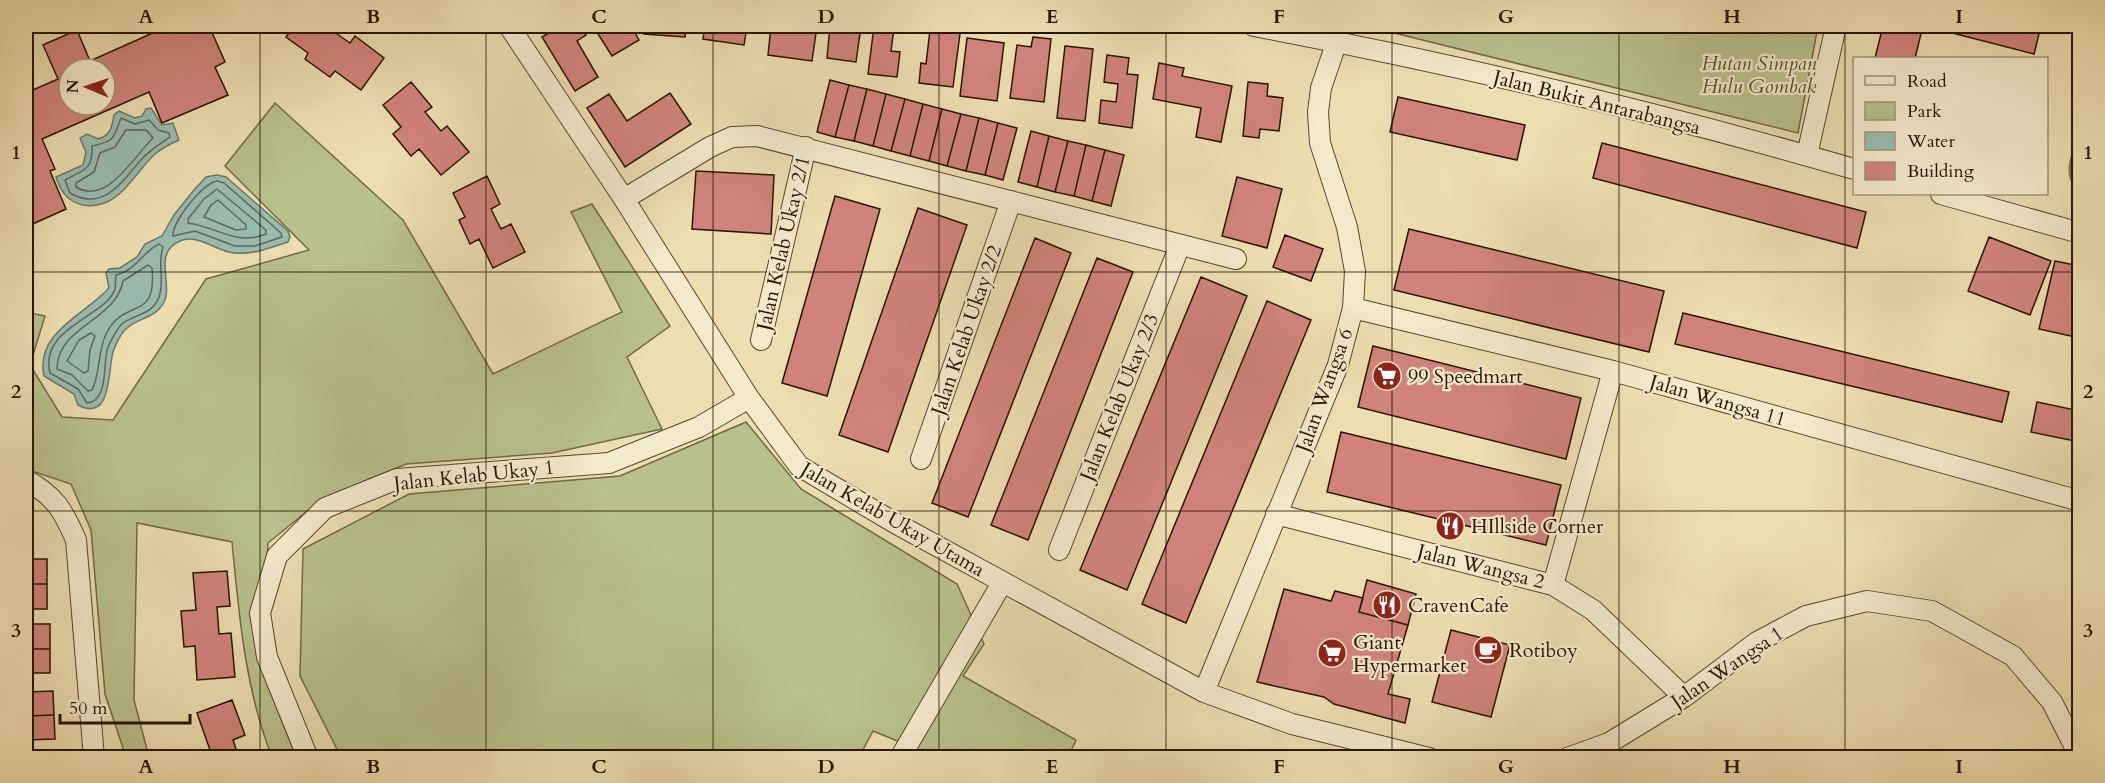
<svg xmlns="http://www.w3.org/2000/svg" width="2105" height="783" viewBox="0 0 2105 783" font-family="Cardo,serif">
  <style>
    .green { fill: #b9c18b; stroke: #706a46; stroke-width: 1.5 }
    .water { fill: #9abbb0; stroke: #6c786a; stroke-width: 1.5 }
    .lines { fill: none; stroke-linecap: round; stroke-linejoin: round }
    .shore { stroke: #606858; stroke-width: 1.5 }
    .stream { stroke: #6c786a; stroke-width: 5 }
    .building { fill: #d1837b; stroke: #271401; stroke-width: 1.5; fill-rule: evenodd }
    .minor-casing { stroke: #58462d; stroke-width: 22 }
    .minor { stroke: #f3eacc; stroke-width: 20 }
    .grid { fill: none; stroke: #271401; stroke-width: 1.5; stroke-opacity: 0.55 }
    .labels { text-anchor: middle; stroke-width: 4.5; stroke-linejoin: round; paint-order: stroke }
    .park-label { font-size: 20px; font-style: italic; fill: #5a5131; stroke: #f3eacc }
    .street-label { font-size: 20px; fill: #271401; stroke: #f3eacc }
    .poi-label { font-size: 20px; fill: #271401; stroke: #f3eacc; text-anchor: start }
    .neatline { fill: none; stroke: #271401; stroke-width: 2 }
    .grid-label { font-size: 20px; text-anchor: middle; font-weight: bold; fill: #271401 }
  </style>
  <rect width="100%" height="100%" fill="#eddeb0"/>
  <filter id="stains"><feTurbulence type="fractalNoise" baseFrequency=".00333" numOctaves="4"/><feColorMatrix values="0 0 0 0 .2 0 0 0 0 .09 0 0 0 0 .02 0 0 0 .5 -.17"/></filter>
  <radialGradient id="worn" r=".72"><stop offset=".6" stop-color="#630" stop-opacity="0"/><stop offset="1" stop-color="#630" stop-opacity=".3"/></radialGradient>
  <path class="green" d="M1366,26H1818L1798,133Z
    M275,103L403,220L493,374L622,312L571,212L592,204L670,326L627,357L662,429L552,453L406,464L322,499L268,543L262,670L296,757H272C245,689 239,615 232,542L137,523L134,700L149,757H126L105,694L91,530L71,484L26,469V312L45,316L30,365L62,417L113,420L206,279L309,250L225,166Z
    M746,422L801,489L957,584L984,644L963,676L1076,740L1068,758L937,757L873,731L859,757H341L300,676L303,549L409,494L620,476Z"/>
  <path class="water" d="M151,108L162,125L173,123L179,140C170,144 162,148 155,154C133,174 119,211 83,205C67,201 61,192 56,177L83,165L86,152L80,138L87,134L98,139C111,135 112,127 114,115L119,111L135,118L142,116L146,109Z
    M217,175L226,177L288,231L290,237L288,242C270,248 252,255 234,253C211,250 192,227 171,247C158,260 171,285 165,300C157,319 138,317 126,329C120,334 117,342 114,349C107,365 114,424 78,405L74,394L44,376C35,332 85,315 109,288L106,273L109,269L120,268L137,257L145,244L162,236L174,215L194,190L206,177Z"/>
  <g class="lines">
    <path class="shore" d="M121,118L135,124L149,120L158,130L169,133L170,137C160,144 149,150 140,161C122,182 103,212 70,193L65,180C84,169 93,171 92,146C115,141 113,139 121,118Z
      M126,130H146L153,138C134,156 107,206 76,187V183L94,172L100,153L115,147Z
      M217,181L224,183L281,233L282,237L255,246H235L195,231L173,236C172,222 202,184 217,181Z
      M217,189L266,230V234C236,246 217,227 188,223V219L204,199Z
      M218,200L246,225V229L236,230L204,217L211,205Z
      M159,244L163,247C157,263 165,280 159,297C153,314 136,314 123,323C116,329 112,339 108,347C102,361 110,401 87,403L78,389L50,373C39,327 106,317 115,289C116,285 115,279 116,275C137,270 142,252 159,244Z
      M148,265L152,268C157,322 126,297 107,332C97,351 101,372 92,390L88,391L72,375L57,369C58,325 115,322 123,281Z
      M91,333L95,336L90,350L88,371L84,373L67,361L79,340Z"/>
    <path class="stream" d="M2080,136C2074,155 2063,175 2080,190"/>
  </g>
  <path class="building" d="M153,26H200L203,32L210,28L225,62L215,67L228,95L162,123L149,92L42,139L55,169L50,171L66,209L26,227V93L58,79L43,45L77,30L90,61L155,32ZM69,69H105V105H69Z
    M294,26H333L330,29L350,43L355,36L384,58L361,90L335,71L330,77L305,59L308,53L286,37Z
    M560,26H580L586,35L577,41L598,77L575,91L542,37Z
    M593,26H631L639,40L612,56Z
    M645,26H686L685,37L644,34Z
    M705,26H747L744,45L703,39Z
    M771,26H817L812,61L768,55Z
    M830,26H861L856,62L827,58Z
    M874,26L894,28L891,51L900,52L897,77L868,74Z
    M944,26H961L953,87L919,83L921,63L926,64L930,30L943,32Z
    M1883,26H1923L1915,58H1875Z
    M1934,26H2041L2034,54L1933,28Z
    M1033,37L1051,39L1044,102L1010,98L1017,45L1031,47Z
    M967,38L1004,43L997,101L960,96Z
    M1065,46L1093,49L1085,121L1057,118Z
    M1107,55L1129,58L1127,74L1138,75L1132,128L1099,123L1101,100L1116,102L1118,84L1104,82Z
    M1159,63L1184,68L1182,76L1232,86L1221,142L1196,137L1201,108L1153,99Z
    M830,80L849,85L835,137L817,132Z
    M411,82L432,107L425,112L441,131L447,126L469,152L441,175L419,149L411,156L393,134L401,127L383,105Z
    M1248,82L1268,84L1267,96L1283,98L1279,131L1260,129L1259,138L1243,136Z
    M849,85L867,89L854,141L835,137Z
    M867,89L886,94L873,146L854,141Z
    M670,93L691,124L625,167L587,108L609,94L627,121Z
    M886,94L905,99L891,151L873,146Z
    M1398,97L1525,125L1517,160L1390,132Z
    M905,99L923,104L910,156L891,151Z
    M923,104L942,109L929,161L910,156Z
    M942,109L961,114L947,166L929,161Z
    M961,114L979,118L966,171L947,166Z
    M979,118L998,123L985,175L966,171Z
    M998,123L1017,128L1003,180L985,175Z
    M1031,131L1049,136L1037,187L1018,182Z
    M1049,136L1068,141L1055,192L1037,187Z
    M1068,141L1086,145L1074,196L1055,192Z
    M1602,143L1866,212L1857,248L1593,178Z
    M1086,145L1105,150L1092,201L1074,196Z
    M1105,150L1124,155L1111,206L1092,201Z
    M696,171L774,175L771,234L692,229Z
    M487,176L500,204L491,209L501,229L511,224L525,252L493,268L479,239L470,244L459,220L465,217L453,193Z
    M1237,177L1282,189L1267,248L1222,236Z
    M835,196L880,209L827,396L782,383Z
    M918,208L967,225L888,452L839,435Z
    M1409,229L1664,291L1649,352L1394,290Z
    M1285,235L1323,249L1311,281L1273,267Z
    M1989,237L2051,261L2030,315L1968,291Z
    M1035,238L1071,253L968,517L932,503Z
    M1097,258L1133,272L1028,540L991,525Z
    M2055,261L2080,266V338L2039,329Z
    M1201,277L1247,296L1127,590L1080,570Z
    M1267,301L1311,320L1186,623L1142,604Z
    M1683,313L2009,392L2002,422L1675,344Z
    M1373,346L1581,398L1566,459L1358,407Z
    M2037,402L2080,411V442L2031,432Z
    M1341,432L1561,485L1546,545L1327,492Z
    M26,559H47V584H26Z
    M227,571L230,606L217,607L219,634L231,633L235,677L197,680L195,646L184,647L181,611L196,610L193,573Z
    M1367,580L1416,594L1408,625L1359,612Z
    M26,584H47V609H26Z
    M1284,589L1331,601L1335,591L1363,598L1359,612L1408,625L1388,694L1410,699L1405,723L1334,704L1324,697L1257,682Z
    M26,624H50V649H26Z
    M1451,630L1510,645L1491,717L1432,702Z
    M26,649H50V673H26Z
    M53,691L54,715L26,716V692Z
    M232,700L245,735L233,740L239,758H200L199,754L210,750L197,713Z
    M54,715L55,739L26,740V716Z"/>
  <g class="lines">
    <g class="minor-casing">
      <path id="minor" d="M509,26L624,199L749,398L799,466L895,523L1204,692L1292,724L1429,758
        M1254,26C1456,64 1657,112 1854,169
        M1807,155L1836,26
        M1941,194L2080,233
        M624,199L710,147L732,137L757,136L1236,259
        M1353,308L1613,371L2080,501
        M761,340L806,147
        M921,459L1011,201
        M26,480C55,496 63,510 76,540L94,758
        M1276,514L1553,585L1593,610L1684,697
        M1059,550L1180,245
        M1553,585L1613,371
        M1204,692L1338,365L1353,308L1355,271L1347,227L1320,143L1318,112L1321,88L1337,41
        M308,758L267,657L260,613L277,556L325,508L397,479L609,463L699,427L749,398
        M900,758L1002,583
        M1567,758L1609,743L1684,697L1757,642L1806,616L1867,601L1932,611L2013,656L2052,702L2080,757"/>
    </g>
    <use href="#minor" class="minor"/>
  </g>
  <path class="grid" d="M260,26V758M486,26V758M713,26V758M939,26V758M1166,26V758M1392,26V758M1619,26V758M1845,26V758M26,272H2080M26,511H2080"/>
  <defs>
    <g id="supermarket-disc" transform="scale(1.5)"><circle r="9.5" fill="#8f2418" stroke="#f3eacc"/><path d="M-6-5.5h2.5l.6 2H6L4.5 2H-2.5L-4.4-4H-6ZM-1.5 3.2a1.3 1.3 0 1 0 .1 0ZM3 3.2a1.3 1.3 0 1 0 .1 0Z" fill="#fff"/></g>
    <g id="restaurant-disc" transform="scale(1.5)"><circle r="9.5" fill="#8f2418" stroke="#f3eacc"/><path d="M-5-6h1v4h1v-4h1v4h1v-4h1v5L-1.5 .5V6h-2V.5L-5-1ZM5-6V6H3V1.5H1.5Q1.5-4 5-6Z" fill="#fff"/></g>
    <g id="cafe-disc" transform="scale(1.5)"><circle r="9.5" fill="#8f2418" stroke="#f3eacc"/><path d="M-5.5-4.5H6V0H3Q3 3.5 0 3.5H-2.5Q-5.5 3.5-5.5 0ZM3-3.2v2h1.7v-2ZM-6 4.5H4V6H-6Z" fill="#fff"/></g>
  </defs>
  <g fill-rule="evenodd">
    <use href="#supermarket-disc" x="1387" y="376"/>
    <use href="#restaurant-disc" x="1450" y="526"/>
    <use href="#restaurant-disc" x="1387" y="605"/>
    <use href="#cafe-disc" x="1488" y="650"/>
    <use href="#supermarket-disc" x="1332" y="653"/>
  </g>
  <g class="labels">
    <g class="park-label">
      <text x="1759" y="70">Hutan Simpan<tspan x="1759" dy="23">Hulu Gombak</tspan></text>
    </g>
    <g class="street-label">
      <text transform="translate(1597 102) rotate(14)" y="7">Jalan Bukit Antarabangsa</text>
      <text transform="translate(783 243) rotate(-77)" y="7">Jalan Kelab Ukay 2/1</text>
      <text transform="translate(966 330) rotate(-71)" y="7">Jalan Kelab Ukay 2/2</text>
      <text transform="translate(1324 390) rotate(-70)" y="7">Jalan Wangsa 6</text>
      <text transform="translate(1119 397) rotate(-68)" y="7">Jalan Kelab Ukay 2/3</text>
      <text transform="translate(1718 400) rotate(16)" y="7">Jalan Wangsa 11</text>
      <text transform="translate(474 475) rotate(-6)" y="7">Jalan Kelab Ukay 1</text>
      <text transform="translate(893 519) rotate(30)" y="7">Jalan Kelab Ukay Utama</text>
      <text transform="translate(1481 566) rotate(14)" y="7">Jalan Wangsa 2</text>
      <text transform="translate(1727 667) rotate(-34)" y="7">Jalan Wangsa 1</text>
    </g>
    <g class="poi-label">
      <text x="1408" y="383">99 Speedmart</text>
      <text x="1471" y="533">HIllside Corner</text>
      <text x="1408" y="612">CravenCafe</text>
      <text x="1353" y="649">Giant<tspan x="1353" dy="23">Hypermarket</tspan></text>
      <text x="1509" y="657">Rotiboy</text>
    </g>
  </g>
  <rect width="2105" height="783" fill="none" stroke="#eddeb0" stroke-width="66"/>
  <rect x="1853" y="57" width="195" height="138" fill="#f3eacc" stroke="#a1947b" stroke-width="1.5"/>
  <rect x="1865" y="76" width="30" height="9" fill="#f3eacc" stroke="#a1947b" stroke-width="1.5"/>
  <text x="1907" y="87" font-size="18" fill="#271401">Road</text>
  <rect x="1865" y="102" width="30" height="18" fill="#b9c18b" stroke="#a1947b" stroke-width="1.5"/>
  <text x="1907" y="117" font-size="18" fill="#271401">Park</text>
  <rect x="1865" y="132" width="30" height="18" fill="#9abbb0" stroke="#a1947b" stroke-width="1.5"/>
  <text x="1907" y="147" font-size="18" fill="#271401">Water</text>
  <rect x="1865" y="162" width="30" height="18" fill="#d1837b" stroke="#a1947b" stroke-width="1.5"/>
  <text x="1907" y="177" font-size="18" fill="#271401">Building</text>
  <g transform="translate(87 87) rotate(272)"><circle r="28" fill="#f3eacc" stroke="#a1947b" stroke-width="1.5"/>
  <path d="M0-4.5L10 22L0 15L-10 22Z" fill="#8f2418"/>
  <text y="-9" font-size="16" font-weight="bold" text-anchor="middle" fill="#271401">N</text>
  </g>
  <path d="M60 714v9h130v-9" fill="none" stroke="#271401" stroke-width="3"/>
  <text x="69" y="714" font-size="18" fill="#271401" stroke="#f3eacc" stroke-width="4.5" paint-order="stroke">50 m</text>
  <rect x="33" y="33" width="2039" height="717" class="neatline"/>
  <g class="grid-label">
    <text x="146" y="23">A</text>
    <text x="373" y="23">B</text>
    <text x="599" y="23">C</text>
    <text x="826" y="23">D</text>
    <text x="1052" y="23">E</text>
    <text x="1279" y="23">F</text>
    <text x="1506" y="23">G</text>
    <text x="1732" y="23">H</text>
    <text x="1959" y="23">I</text>
    <text x="16" y="159">1</text>
    <text x="2088" y="159">1</text>
    <text x="16" y="398">2</text>
    <text x="2088" y="398">2</text>
    <text x="16" y="637">3</text>
    <text x="2088" y="637">3</text>
    <text x="146" y="773">A</text>
    <text x="373" y="773">B</text>
    <text x="599" y="773">C</text>
    <text x="826" y="773">D</text>
    <text x="1052" y="773">E</text>
    <text x="1279" y="773">F</text>
    <text x="1506" y="773">G</text>
    <text x="1732" y="773">H</text>
    <text x="1959" y="773">I</text>
  </g>
  <rect width="100%" height="100%" filter="url(#stains)"/>
  <rect width="100%" height="100%" fill="url(#worn)"/>
</svg>
